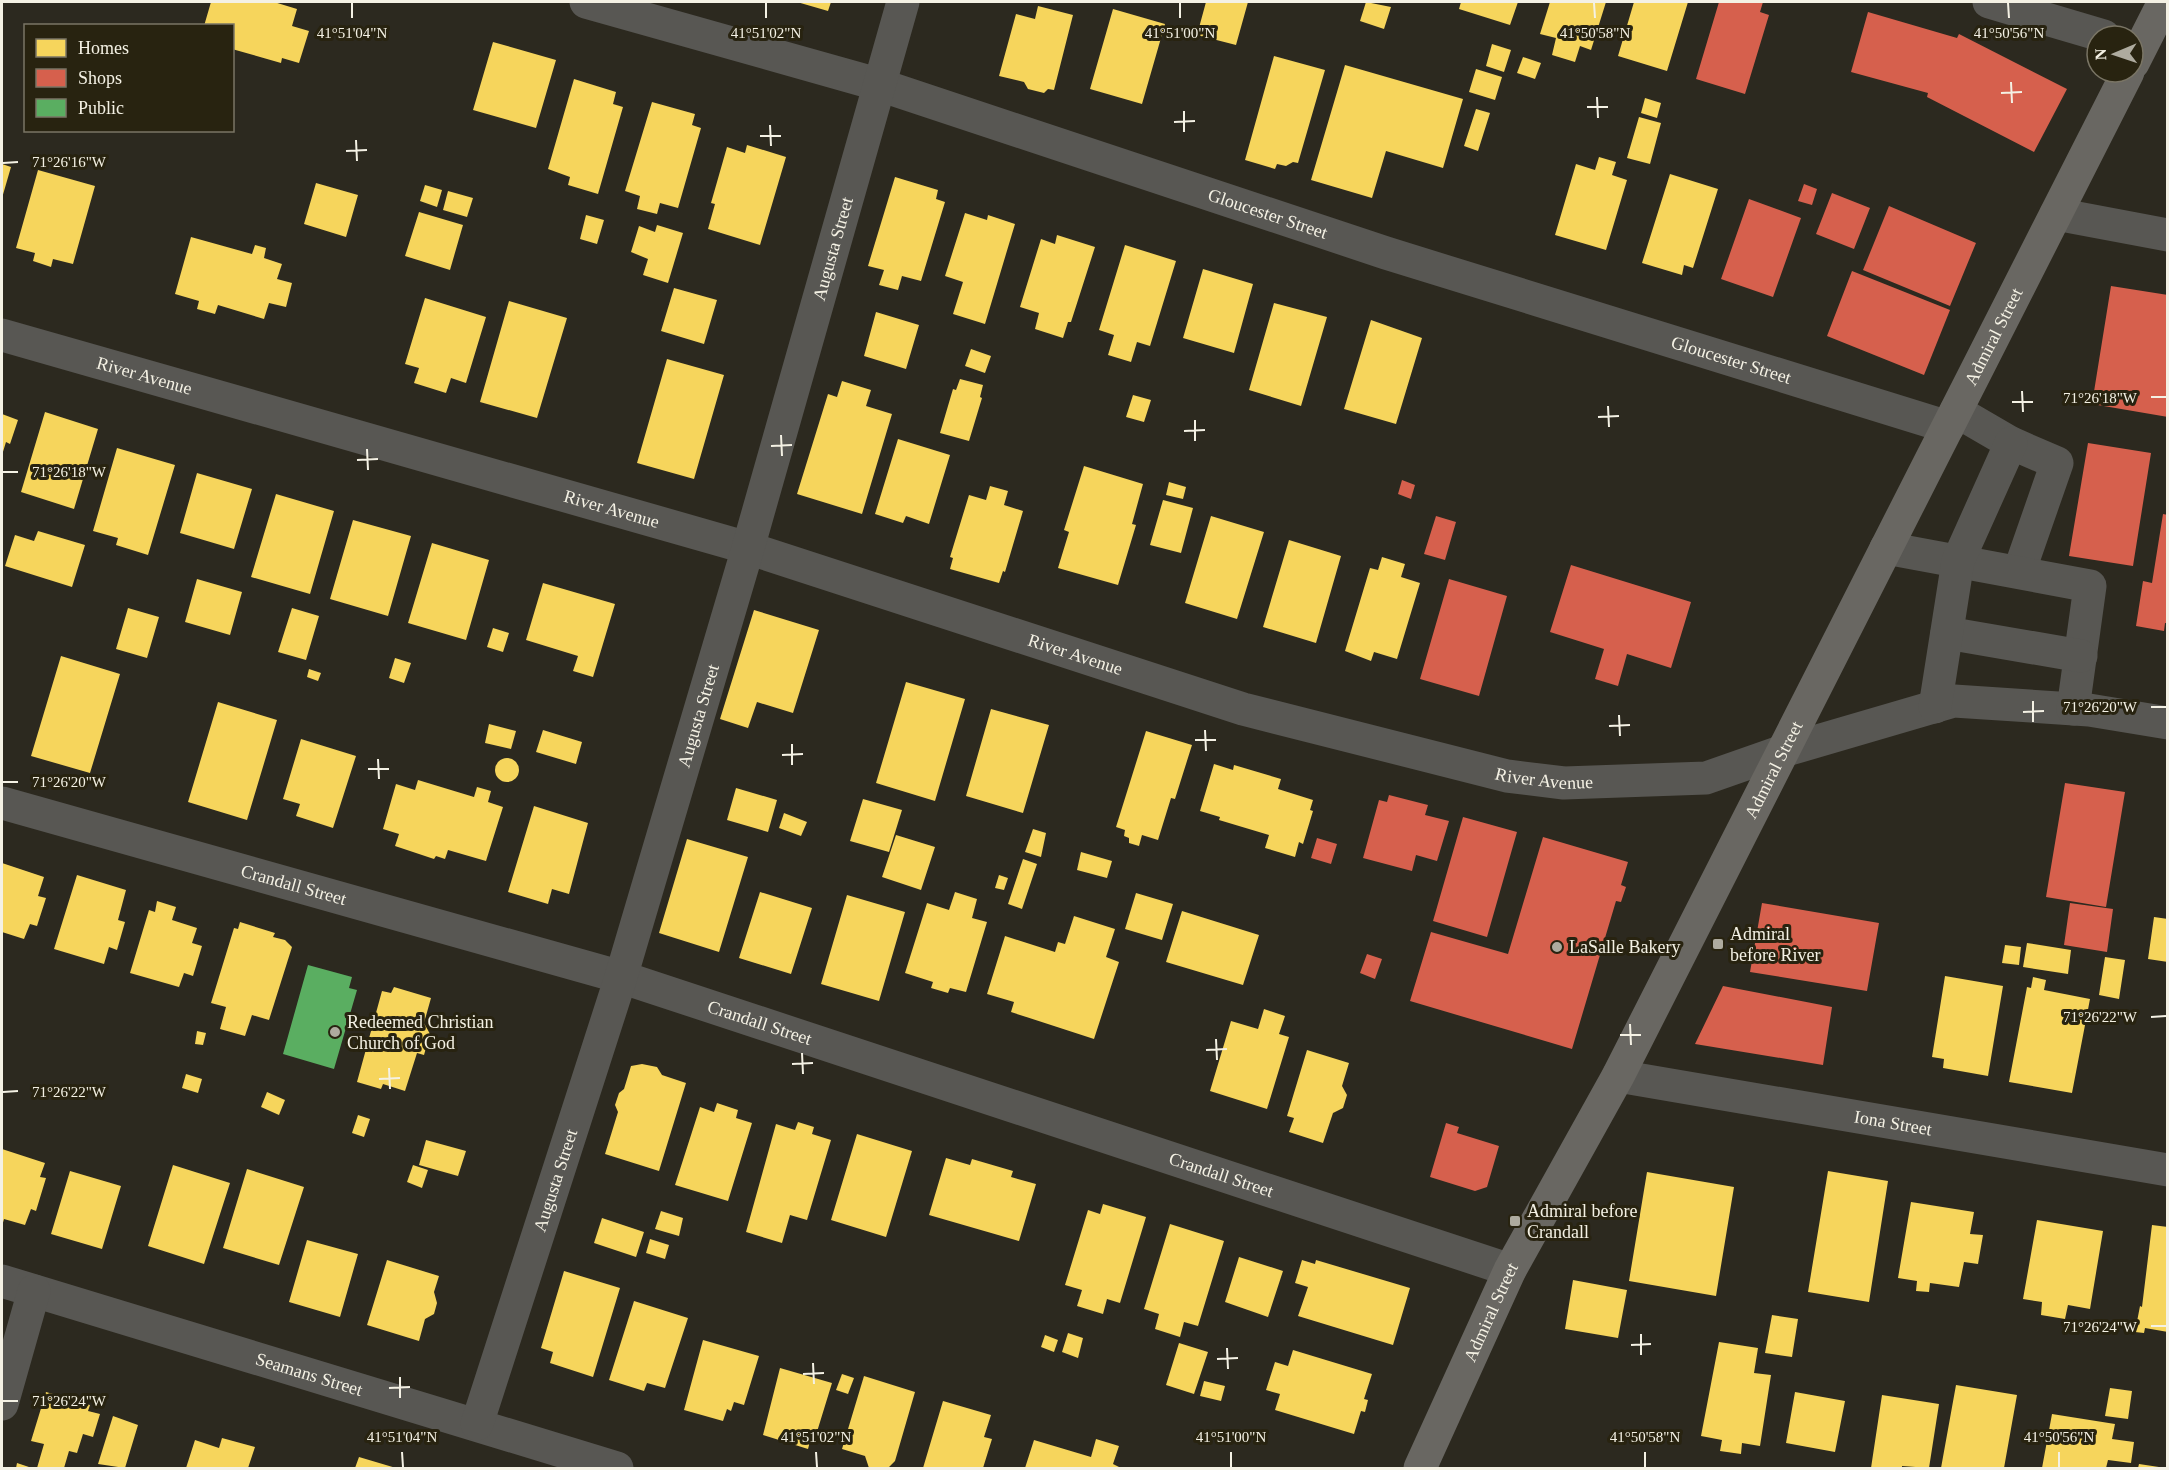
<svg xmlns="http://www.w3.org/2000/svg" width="2169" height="1470" viewBox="0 0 2169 1470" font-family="'Times New Roman',serif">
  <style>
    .homes { fill: #f6d55c }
    .shops { fill: #d6604d }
    .public { fill: #5aae61 }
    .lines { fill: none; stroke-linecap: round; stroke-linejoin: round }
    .minor { stroke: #585753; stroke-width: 33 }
    .major { stroke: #696762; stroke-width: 33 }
    .ticks { fill: none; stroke: #f4f1e4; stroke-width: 2 }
    .poi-dot { fill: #aeab9f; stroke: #282310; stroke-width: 2 }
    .labels { text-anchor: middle; stroke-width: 6; stroke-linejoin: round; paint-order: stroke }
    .street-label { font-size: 18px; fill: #f4f1e4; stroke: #282310 }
    .poi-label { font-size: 18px; fill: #f4f1e4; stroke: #282310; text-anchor: start }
    .ticks-label { font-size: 15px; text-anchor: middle; fill: #f4f1e4; stroke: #282310; stroke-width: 6; stroke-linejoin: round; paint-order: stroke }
  </style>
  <rect width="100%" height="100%" fill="#2c291f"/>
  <path class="homes" d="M211,2H274L297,9L292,26L309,31L299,63L282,58L281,63L232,49V26H204Z
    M797,2H831L828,11Z
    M1206,2H1248L1236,45L1197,35Z
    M1366,2L1391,7L1384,29L1360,21Z
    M1461,2H1518L1510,25L1459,9Z
    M1550,2H1606L1591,50L1580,46L1575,62L1552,55L1556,38L1540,34Z
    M1634,2H1688L1667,71L1618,56Z
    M1038,6L1073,15L1054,90L1048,89L1044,93L1028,89L1024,82L999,76L1016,14L1035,19Z
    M1113,9L1165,24L1142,104L1090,89Z
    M493,42L556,60L536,128L473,110Z
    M1492,44L1511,50L1504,72L1486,66Z
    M1274,56L1325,70L1298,163L1293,162L1286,166L1277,164L1275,169L1245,160Z
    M1523,57L1541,63L1535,79L1517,73Z
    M1345,65L1463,99L1443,168L1386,151L1372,198L1311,180Z
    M1476,69L1502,77L1495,100L1469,92Z
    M574,79L616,92L613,104L623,107L598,194L568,185L570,177L548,169Z
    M1645,98L1661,103L1657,118L1641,113Z
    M652,102L695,114L692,125L701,128L678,208L660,203L657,214L637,209L640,196L625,191Z
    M1476,109L1490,113L1478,151L1464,146Z
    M1639,117L1661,123L1650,164L1627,158Z
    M747,145L786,157L760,245L708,229L715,204L711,203L727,147L745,153Z
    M1599,157L1616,162L1612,175L1627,180L1606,250L1555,235L1576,164L1595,170Z
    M2,164L11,167L2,198Z
    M38,170L95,186L73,264L53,259L51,267L33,261L35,253L16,248Z
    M1670,174L1718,189L1693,268L1684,265L1682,275L1642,263Z
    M895,177L938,190L936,199L945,202L921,281L902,276L898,290L879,285L884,270L868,266Z
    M316,183L358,195L346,237L304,224Z
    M425,185L442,190L437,207L420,201Z
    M448,191L473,198L467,217L443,210Z
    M419,212L463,225L450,270L405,256Z
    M965,213L987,220L988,215L1015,224L985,324L953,314L963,282L945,276Z
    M586,215L604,220L597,244L580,239Z
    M657,225L683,233L668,283L643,275L648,259L631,252L639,226L655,232Z
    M1057,235L1095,247L1071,322H1068L1063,338L1035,329L1039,313L1020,307L1041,239L1055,244Z
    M191,237L252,254L255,245L266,248L264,258L282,264L277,279L292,283L286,307L269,303L264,319L218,305L215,314L197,309L199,301L175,294Z
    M1125,245L1176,261L1150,346L1137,342L1131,362L1108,355L1114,335L1099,330Z
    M1203,269L1253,284L1234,353L1183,338Z
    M674,288L717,300L704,344L661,331Z
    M425,298L486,317L466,383L451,378L446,393L414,383L419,368L405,364Z
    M509,301L567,318L537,418L480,402Z
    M1274,303L1327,317L1301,406L1249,390Z
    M876,312L919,325L906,369L864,356Z
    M1371,320L1422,338L1396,424L1344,409Z
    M971,349L991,356L985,373L965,366Z
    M667,359L724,375L694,479L637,463Z
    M960,379L983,385L980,397L982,398L969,441L940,433L953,389L956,390Z
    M842,381L871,390L866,406L892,414L862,514L797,494L828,394L837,397Z
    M1133,395L1151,400L1144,422L1126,417Z
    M45,412L98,429L74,509L21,492Z
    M2,414L18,420L10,444L6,442L2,455Z
    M898,439L950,455L929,524L906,516L903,523L875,514Z
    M117,448L175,465L148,555L116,545L118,538L93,531Z
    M1084,466L1143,484L1132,524L1136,525L1118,585L1058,568L1069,532L1064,530Z
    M197,473L252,489L234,549L180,533Z
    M1169,482L1186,487L1183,499L1166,495Z
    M990,486L1008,491L1004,505L1023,511L1005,572L1003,571L999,583L950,569L953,558L950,557L969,495L986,500Z
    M276,494L334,511L310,594L251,577Z
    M1163,500L1193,508L1181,553L1150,545Z
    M1211,516L1264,532L1237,619L1185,603Z
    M353,520L411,536L388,616L330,599Z
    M38,531L85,545L72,587L5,566L15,535L34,541Z
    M1289,540L1341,556L1316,643L1263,627Z
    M432,543L489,560L466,640L408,623Z
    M1382,557L1405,564L1401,577L1420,583L1397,659L1374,652L1371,661L1345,651L1370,568L1378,570Z
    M197,579L242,592L230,635L185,622Z
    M543,583L615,604L593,677L573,671L578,656L526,640Z
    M128,608L159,617L147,658L116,649Z
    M292,608L319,616L306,660L278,652Z
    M754,610L819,630L793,713L757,702L748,728L720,719Z
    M493,628L509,633L503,652L487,647Z
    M61,656L120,674L90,773L31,756Z
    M395,658L411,663L404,683L389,678Z
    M309,669L321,673L318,681L307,677Z
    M906,682L965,699L935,801L876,783Z
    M218,702L277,720L247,820L188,802Z
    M991,709L1049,725L1023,813L966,796Z
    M489,724L516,731L511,749L485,743Z
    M543,730L582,742L576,764L536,752Z
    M1146,731L1192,745L1175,799L1171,798L1158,840L1142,835L1139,846L1129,843V838L1124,836L1125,830L1116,827Z
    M301,739L356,756L333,828L296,816L300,804L283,799Z
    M495 770a12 12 0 1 1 24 0a12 12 0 1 1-24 0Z
    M1214,764L1233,770L1234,765L1281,779L1278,789L1313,800L1310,810L1313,811L1303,844L1299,842L1295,857L1265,848L1269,835L1219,820L1220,817L1200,811Z
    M418,780L474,797L477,787L491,791L488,802L503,807L486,861L448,850L445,859L436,856L434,859L395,846L399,834L383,829L396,784L415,790Z
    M736,788L777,800L768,832L727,820Z
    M863,799L902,810L889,852L850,841Z
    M534,806L588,823L569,894L552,889L548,904L508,892Z
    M784,813L807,822L801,836L779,828Z
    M1033,829L1046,833L1041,857L1025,852Z
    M896,835L935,847L921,890L882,877Z
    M687,839L748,857L719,952L659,933Z
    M1081,852L1112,861L1107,878L1077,870Z
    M1023,859L1037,864L1022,909L1008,904Z
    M2,863L44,877L38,896L46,898L37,926L30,924L24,939L2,932Z
    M77,875L126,890L118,920L125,922L117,950L109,947L104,964L54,949Z
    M999,875L1008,878L1004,890L995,888Z
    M760,892L812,908L791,974L739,958Z
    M955,892L977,899L972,918L987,922L966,992L950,988L948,993L931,988L933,982L905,973L927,903L949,910Z
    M1136,893L1173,904L1162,940L1125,929Z
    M847,895L905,912L879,1001L821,984Z
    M157,901L176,907L172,920L197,928L192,943L202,946L193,976L184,973L179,987L130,973L149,910L155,912Z
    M1182,911L1259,935L1243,985L1166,962Z
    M1074,916L1115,929L1106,957L1119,962L1094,1039L1011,1012L1014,1002L987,994L1005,936L1055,952L1058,942L1065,944Z
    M2154,917L2168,919V962L2148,959Z
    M240,922L275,933L273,937L285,940L292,947L269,1020L252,1015L245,1036L220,1029L226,1007L211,1003L234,928L238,929Z
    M2027,943L2071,950L2068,974L2023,967Z
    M2005,945L2021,947L2019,965L2002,963Z
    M2105,957L2125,960L2119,999L2099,995Z
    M1945,976L2003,986L1988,1076L1943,1068L1944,1059L1932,1057Z
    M2033,977L2046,980L2044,990L2090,999L2072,1093L2009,1082L2027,987L2031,988Z
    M394,987L431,998L424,1023L430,1034L424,1055L417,1053L405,1091L383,1084L381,1089L357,1082L382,991L391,993Z
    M1264,1009L1285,1016L1279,1034L1289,1037L1267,1109L1210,1091L1231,1021L1258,1029Z
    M197,1031L206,1033L203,1045L195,1044Z
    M1307,1050L1349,1063L1342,1086L1347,1095L1343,1108L1333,1113L1323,1143L1289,1132L1294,1118L1287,1116Z
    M642,1064L657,1067L662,1075L686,1083L659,1171L605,1154L618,1112L615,1105L619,1093L624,1089L631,1066Z
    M186,1074L202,1079L198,1093L182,1088Z
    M267,1092L285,1100L279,1115L261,1107Z
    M717,1103L738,1110L736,1118L752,1123L728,1201L675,1185L700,1107L714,1112Z
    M358,1115L370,1119L364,1137L352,1133Z
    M798,1122L814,1127L812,1134L831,1140L807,1220L790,1215L782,1243L746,1232L776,1124L795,1130Z
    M857,1134L912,1151L886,1237L831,1220Z
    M426,1140L466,1151L458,1176L419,1165Z
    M2,1149L45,1163L40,1177L46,1178L36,1211L31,1209L25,1225L4,1219L2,1226Z
    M946,1158L970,1165L972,1159L1013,1171L1011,1177L1036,1184L1019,1241L929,1215Z
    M173,1165L230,1183L204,1264L148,1246Z
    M413,1165L428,1170L422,1188L407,1182Z
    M247,1169L304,1187L279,1265L223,1248Z
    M70,1171L121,1186L102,1249L51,1234Z
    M1828,1171L1888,1181L1869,1302L1808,1292Z
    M1647,1172L1734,1187L1716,1296L1629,1281Z
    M1911,1202L1974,1212L1970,1234L1983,1235L1978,1264L1964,1262L1959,1287L1930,1283L1929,1292L1916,1291L1917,1281L1898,1278Z
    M1103,1204L1146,1217L1120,1303L1107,1299L1103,1314L1077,1306L1082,1290L1065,1285L1088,1210L1100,1214Z
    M661,1211L683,1218L679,1236L655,1229Z
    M602,1218L644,1232L636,1257L594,1243Z
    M2037,1220L2103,1231L2090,1309L2068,1305L2065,1319L2041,1315L2042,1302L2023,1299Z
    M1170,1224L1224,1241L1198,1326L1184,1322L1180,1337L1155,1329L1159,1314L1144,1309Z
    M2152,1225L2168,1227V1332L2145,1328L2144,1333L2135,1332L2140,1306L2142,1307Z
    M650,1239L669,1245L665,1259L646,1253Z
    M307,1240L358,1254L340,1317L289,1302Z
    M1239,1257L1283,1271L1268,1317L1225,1302Z
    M387,1260L439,1276L434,1292L437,1303L434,1314L425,1319L419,1341L367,1325Z
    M1302,1260L1315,1264L1316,1260L1410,1288L1393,1345L1298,1316L1308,1287L1295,1283Z
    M564,1271L620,1288L593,1377L550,1363L553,1352L541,1348Z
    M1573,1280L1627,1290L1618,1338L1565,1329Z
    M634,1301L688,1318L665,1388L647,1383L644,1391L609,1380Z
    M1772,1315L1798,1319L1792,1357L1765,1353Z
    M1068,1333L1083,1338L1078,1358L1062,1352Z
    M1045,1335L1058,1340L1054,1352L1041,1347Z
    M703,1340L759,1356L744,1405L734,1402L731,1411L727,1409L723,1421L684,1410Z
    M1719,1342L1758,1348L1754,1373L1771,1375L1760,1446L1742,1443L1741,1454L1720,1451L1722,1440L1701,1436Z
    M1179,1343L1208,1352L1194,1394L1166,1385Z
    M1293,1350L1372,1374L1364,1399L1368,1400L1365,1412L1361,1411L1354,1434L1275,1410L1280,1394L1266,1390L1275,1362L1288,1366Z
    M780,1368L832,1383L816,1435L812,1434L808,1449L763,1435Z
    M842,1374L854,1378L848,1394L836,1390Z
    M864,1376L915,1392L895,1461L888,1468H869L865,1456L842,1449Z
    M1204,1381L1225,1386L1221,1401L1200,1396Z
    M1956,1385L2017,1395L2004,1468H1941Z
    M2110,1388L2132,1391L2128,1419L2105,1416Z
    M46,1392L90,1405L88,1411L100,1414L93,1437L83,1434L77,1453L69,1451L64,1468H37L44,1444L31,1441Z
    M1795,1392L1845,1401L1835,1452L1786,1443Z
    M1882,1395L1939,1404L1929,1468L1902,1466V1468H1871Z
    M943,1401L991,1415L984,1437L992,1439L983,1468H923Z
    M2052,1414L2115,1424L2112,1439L2134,1442L2131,1463L2108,1460L2106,1468H2042Z
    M113,1416L138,1425L125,1468L98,1464Z
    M222,1438L255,1447L248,1468H186L195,1440L219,1448Z
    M1096,1439L1119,1446L1113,1464L1121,1468H1025L1034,1440L1091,1457Z
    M359,1457L396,1468H355Z
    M17,1463L32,1468H16Z
    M2139,1464L2159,1467V1468H2138Z"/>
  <path class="shops" d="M1719,2H1763L1760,12L1769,15L1745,94L1696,79Z
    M1868,12L1957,38L1959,34L2067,89L2034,152L1927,97L1928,93L1851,72Z
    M1804,184L1817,189L1812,205L1798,201Z
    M1832,193L1870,208L1854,249L1816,234Z
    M1749,199L1801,218L1773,297L1721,279Z
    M1889,206L1976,243L1950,306L1863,270Z
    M1852,271L1950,310L1924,375L1827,336Z
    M2111,286L2168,295V417L2092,404Z
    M2088,443L2151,453L2133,566L2069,556Z
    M1402,480L1415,485L1411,499L1398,494Z
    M2163,514L2168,515V623H2165L2164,631L2136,626L2143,581L2152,583Z
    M1436,516L1456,522L1445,560L1424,554Z
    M1571,565L1691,602L1671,668L1627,654L1618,686L1595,679L1604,649L1550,632Z
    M1449,579L1507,596L1479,696L1420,679Z
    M2065,783L2125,792L2106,907L2046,897Z
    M1389,795L1428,805L1425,815L1449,821L1437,861L1416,855L1412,871L1363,858L1379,800L1387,802Z
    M1463,817L1517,832L1487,937L1433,921Z
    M1543,837L1628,862L1621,885L1626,887L1621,902L1616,901L1572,1049L1410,1001L1431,932L1508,954Z
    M1317,838L1337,844L1331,864L1311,858Z
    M1762,903L1879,923L1867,991L1750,972Z
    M2070,903L2113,909L2107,952L2064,945Z
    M1367,954L1382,959L1375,979L1360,973Z
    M1723,986L1832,1007L1823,1065L1695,1044Z
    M1446,1123L1459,1127L1457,1133L1499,1146L1487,1187L1475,1191L1430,1177Z"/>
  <path class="public" d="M308,965L352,977L349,988L357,990L334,1069L283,1054Z"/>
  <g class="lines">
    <g class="minor">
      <path id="s1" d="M586,2L877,84L1386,253L1948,427"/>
      <path d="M1989,2L2104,36"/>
      <path d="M2056,214L2168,235"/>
      <path id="s2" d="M2,335L748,548L1243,709L1507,776L1564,783L1706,778L1783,751L1954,701L2089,710L2168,723"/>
      <path d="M1956,411L2011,443L2057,463L2019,572"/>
      <path d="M1886,548L2090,586L2073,709"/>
      <path d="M1947,633L2081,656"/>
      <path d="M1935,707L1958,561L2011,443"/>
      <path id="s3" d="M2,803L621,977L1510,1270"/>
      <path id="s4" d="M1618,1076L2168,1170"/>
      <path id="s5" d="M2,1281L617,1468"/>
      <path d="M2,1404L34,1291"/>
      <path id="s6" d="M477,1424L621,977L748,548L903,2"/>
    </g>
    <g class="major">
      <path d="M2133,63L2164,2"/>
      <path id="s7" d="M1420,1468L1510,1270L1618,1076L2128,72"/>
    </g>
  </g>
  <path class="ticks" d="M352,3V18M766,3V18M1180,3V18M1594,3L1595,18M2008,3L2009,18M2011,82L2012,103M2001,93L2022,92M1597,97L1598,118M1587,107H1608M1184,111V132M1174,122L1195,121M770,125L771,146M760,136H781M356,140L357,161M346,151L367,150M3,163L18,162M2022,391L2023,412M2151,397H2166M2012,402H2033M1608,406L1609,427M1598,417L1619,416M1195,420V441M1184,431L1205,430M781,435L782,456M771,446L792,445M367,449L368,470M357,460L378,459M3,472H18M2033,701V722M2151,707H2166M2023,712L2044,711M1619,715L1620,736M1609,726L1630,725M1205,730L1206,751M1195,740H1216M792,744V765M782,755L803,754M378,759L379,779M368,769H389M3,782H18M2151,1017L2166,1016M1630,1024L1631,1045M1620,1035H1641M1216,1039L1217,1060M1206,1050L1227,1049M802,1053L803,1074M792,1064L813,1063M389,1068L390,1089M379,1079L400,1078M3,1092L18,1091M2151,1326H2166M1641,1334V1355M1631,1345L1651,1344M1227,1348L1228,1369M1217,1359L1238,1358M813,1363L814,1384M803,1374L824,1373M400,1377V1398M389,1388L410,1387M3,1401H18M402,1452L403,1467M816,1452L817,1467M1231,1452V1467M1645,1452V1467M2059,1452V1467"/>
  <g class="poi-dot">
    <rect x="1712" y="938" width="12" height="12" rx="3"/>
    <circle cx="1557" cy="947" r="6"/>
    <circle cx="335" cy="1032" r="6"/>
    <rect x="1509" y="1215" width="12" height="12" rx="3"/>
  </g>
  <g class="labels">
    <g class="street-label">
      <text dy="6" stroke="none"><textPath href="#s1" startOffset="714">Gloucester Street</textPath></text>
      <text dy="6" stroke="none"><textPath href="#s6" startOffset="1228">Augusta Street</textPath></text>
      <text dy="6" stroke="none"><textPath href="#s7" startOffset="1269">Admiral Street</textPath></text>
      <text dy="6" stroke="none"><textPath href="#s1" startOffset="1200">Gloucester Street</textPath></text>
      <text dy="6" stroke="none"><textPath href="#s2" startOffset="148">River Avenue</textPath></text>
      <text dy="6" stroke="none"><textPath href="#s2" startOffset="634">River Avenue</textPath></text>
      <text dy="6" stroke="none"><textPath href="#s2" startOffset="1120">River Avenue</textPath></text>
      <text dy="6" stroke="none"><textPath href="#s6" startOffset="742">Augusta Street</textPath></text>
      <text dy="6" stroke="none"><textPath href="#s7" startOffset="783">Admiral Street</textPath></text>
      <text dy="6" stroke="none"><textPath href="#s2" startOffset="1606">River Avenue</textPath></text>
      <text dy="6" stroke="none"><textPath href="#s3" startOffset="303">Crandall Street</textPath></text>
      <text dy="6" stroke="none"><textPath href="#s3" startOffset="789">Crandall Street</textPath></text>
      <text dy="6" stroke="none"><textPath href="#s4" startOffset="279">Iona Street</textPath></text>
      <text dy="6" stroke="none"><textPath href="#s3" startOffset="1275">Crandall Street</textPath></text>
      <text dy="6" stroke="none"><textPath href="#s6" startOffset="256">Augusta Street</textPath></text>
      <text dy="6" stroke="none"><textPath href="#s7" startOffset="171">Admiral Street</textPath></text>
      <text dy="6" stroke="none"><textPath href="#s5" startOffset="321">Seamans Street</textPath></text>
    </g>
    <g class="poi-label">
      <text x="1730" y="940">Admiral<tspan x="1730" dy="21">before River</tspan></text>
      <text x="1569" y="953">LaSalle Bakery</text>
      <text x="347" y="1028">Redeemed Christian<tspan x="347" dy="21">Church of God</tspan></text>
      <text x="1527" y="1217">Admiral before<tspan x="1527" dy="21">Crandall</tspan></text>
    </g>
  </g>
  <g class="ticks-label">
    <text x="352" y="38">41°51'04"N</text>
    <text x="766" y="38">41°51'02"N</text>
    <text x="1180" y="38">41°51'00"N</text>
    <text x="1595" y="38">41°50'58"N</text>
    <text x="2009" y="38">41°50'56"N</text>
    <text x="69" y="167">71°26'16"W</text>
    <text x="2100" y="403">71°26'18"W</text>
    <text x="69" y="477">71°26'18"W</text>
    <text x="2100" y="712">71°26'20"W</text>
    <text x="69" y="787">71°26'20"W</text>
    <text x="2100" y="1022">71°26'22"W</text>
    <text x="69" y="1097">71°26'22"W</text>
    <text x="2100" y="1332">71°26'24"W</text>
    <text x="69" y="1406">71°26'24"W</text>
    <text x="402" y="1442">41°51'04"N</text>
    <text x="816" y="1442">41°51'02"N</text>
    <text x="1231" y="1442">41°51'00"N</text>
    <text x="1645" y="1442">41°50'58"N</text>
    <text x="2059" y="1442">41°50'56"N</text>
  </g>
  <rect width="2169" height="1470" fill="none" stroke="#f4f1e4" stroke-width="6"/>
  <rect x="24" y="24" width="210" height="108" fill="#282310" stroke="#7a7565" stroke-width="1.5"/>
  <rect x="36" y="39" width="30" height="18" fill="#f6d55c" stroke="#7a7565" stroke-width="1.5"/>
  <text x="78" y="54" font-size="18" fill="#f4f1e4">Homes</text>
  <rect x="36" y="69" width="30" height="18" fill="#d6604d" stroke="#7a7565" stroke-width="1.5"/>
  <text x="78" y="84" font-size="18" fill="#f4f1e4">Shops</text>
  <rect x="36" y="99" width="30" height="18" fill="#5aae61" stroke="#7a7565" stroke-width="1.5"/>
  <text x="78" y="114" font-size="18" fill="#f4f1e4">Public</text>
  <g transform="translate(2115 54) rotate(268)"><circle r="28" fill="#282310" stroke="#7a7565" stroke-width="1.5"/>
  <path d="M0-4.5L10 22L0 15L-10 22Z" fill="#aeab9f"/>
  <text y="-9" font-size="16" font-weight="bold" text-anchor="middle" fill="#f4f1e4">N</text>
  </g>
</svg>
